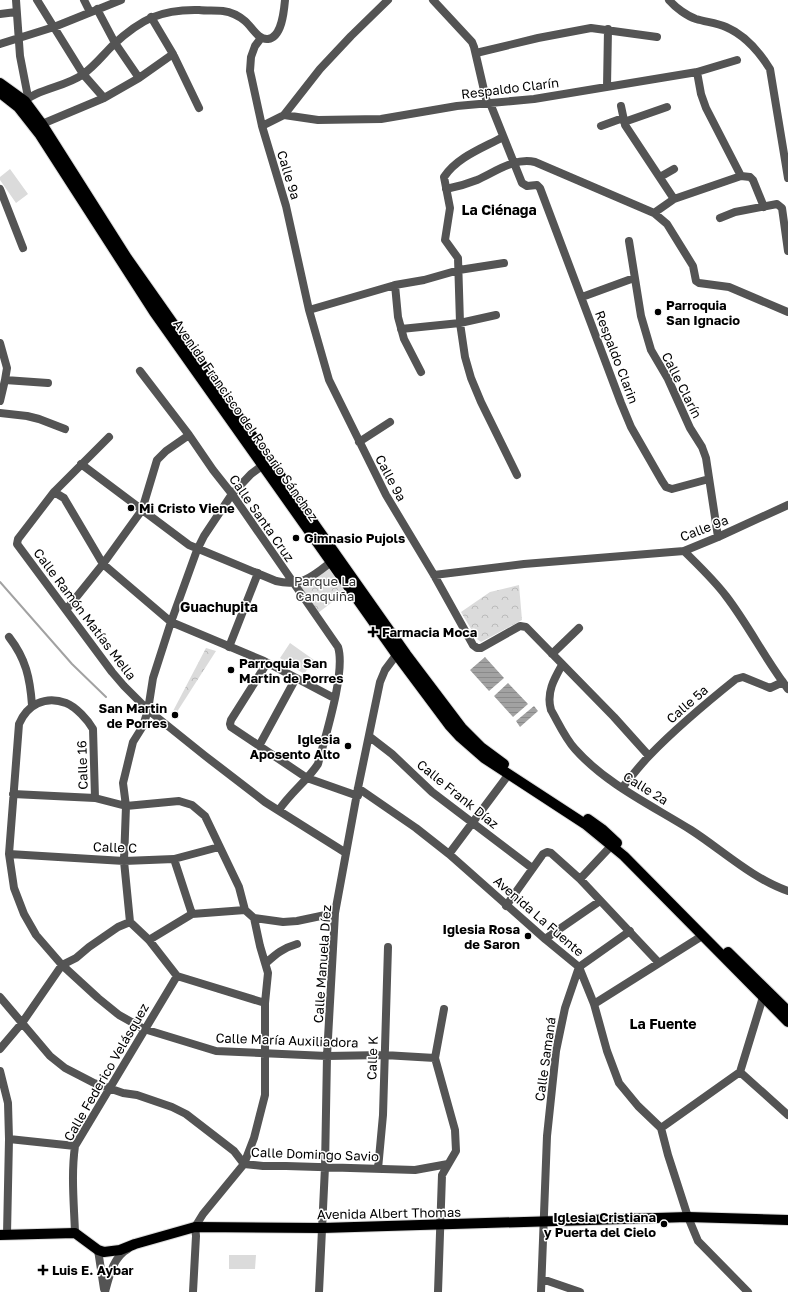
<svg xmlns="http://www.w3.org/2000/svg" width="788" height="1292" viewBox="0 0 788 1292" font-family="'Golos Text',sans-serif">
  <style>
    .forest { fill: url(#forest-crowns) }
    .pitch { fill: #dbdbdb }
    .water { fill: url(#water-rules) }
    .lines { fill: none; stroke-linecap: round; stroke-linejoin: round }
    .stream { stroke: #a2a2a2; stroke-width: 2 }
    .major-casing { stroke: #dbdbdb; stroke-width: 12 }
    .minor { stroke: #545454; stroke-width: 8 }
    .major { stroke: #000; stroke-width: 10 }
    .poi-dot { fill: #000; stroke: #fff; stroke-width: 1.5 }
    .labels { text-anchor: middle; stroke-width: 3; stroke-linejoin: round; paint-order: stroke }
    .street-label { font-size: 13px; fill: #000; stroke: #fff }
    .poi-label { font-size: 13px; font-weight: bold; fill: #000; stroke: #fff; text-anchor: start }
    .park-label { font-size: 13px; fill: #323232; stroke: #fff }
    .neighbourhood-label { font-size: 14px; font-weight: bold; fill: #000; stroke: #fff }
  </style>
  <defs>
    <pattern id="forest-crowns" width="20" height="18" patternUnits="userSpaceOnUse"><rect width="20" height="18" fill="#dbdbdb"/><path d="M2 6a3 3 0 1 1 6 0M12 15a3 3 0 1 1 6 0" fill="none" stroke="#bababa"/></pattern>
    <pattern id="water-rules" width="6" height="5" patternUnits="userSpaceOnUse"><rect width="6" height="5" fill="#a2a2a2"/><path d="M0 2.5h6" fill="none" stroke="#8a8a8a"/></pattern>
  </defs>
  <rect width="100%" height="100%" fill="#fff"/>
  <path class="forest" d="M332,565L348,590L318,613L301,587Z
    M519,585L522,620L481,642L477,639L461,612L490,592Z
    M206,648L216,651L175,715L172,713Z"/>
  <path class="pitch" d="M10,169L28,194L16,203L0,180V177Z
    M290,643L314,660L304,674L280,658Z
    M229,1255H256L255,1269H229Z"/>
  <path class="water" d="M485,657L504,678L489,691L470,670Z
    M508,683L528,704L513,717L494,696Z
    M534,706L538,711L520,727L516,721Z"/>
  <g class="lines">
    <path class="stream" d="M0,582L72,664L106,697"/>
    <g class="major-casing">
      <path id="major" d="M0,83L25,101L42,124L127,258L406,654L462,728L481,747L504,764
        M0,93L18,107L40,135L154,312L396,654L449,725L460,737L484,758L585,824L624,856L788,1022
        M588,819L602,829L617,843
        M728,952L788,1011
        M0,1235L75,1233L98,1250L104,1252L120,1250L135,1244L195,1227L322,1228L688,1217L788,1220"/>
    </g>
    <path class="minor" d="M16,0L20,56L28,97
      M37,0L83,74L104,98
      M84,0L90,12
      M433,0L472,42L474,47L487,103
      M669,0C676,8 687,16 696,19C706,22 717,23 726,27C745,35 760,53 770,69L788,178
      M97,9L115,43L139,78
      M0,14L16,12
      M151,17L173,54L199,108
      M261,38L255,46L251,57L250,71L262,126L286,206L309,310L329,380L386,495L434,575L473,645L477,648H481L520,626L526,627L614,717L649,756
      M0,44L54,27L121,0
      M476,53L538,38L591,28L657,37
      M697,72L701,94L706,108L741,176
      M607,87L608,29
      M490,103L522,183L527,186L537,185L540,188L621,403L631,427L662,481L666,487L672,489L709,479
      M20,105C37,88 63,88 82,75C94,67 103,55 113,45C141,19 161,9 199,10C207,11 215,10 223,11C231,12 239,16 245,21C252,27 258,40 268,39C282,37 284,11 285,0
      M621,106L625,125L674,199
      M284,115L318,120L381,119L457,106L534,99L697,72L737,60
      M624,122L667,107
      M42,124L104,98L139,78L173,54
      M262,126L284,115L320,69L351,36L388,0
      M601,126L623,118
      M503,137C483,148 457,157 444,177L450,208L445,240L458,258L460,323L465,357L471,378L481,402L517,475
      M660,177L674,169
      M0,189L23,248
      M446,189C457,187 467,184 477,180C495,172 515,157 535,162L654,213L667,224L693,266L696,281L699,283L729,287L788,312
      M654,213L674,199L741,176L750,177L753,180L764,207
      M720,218L735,212L777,204L782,208L788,251
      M629,241L641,316L651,350L668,379L690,428L702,447L706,458L718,537
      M395,285L398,317L404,339L421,372
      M582,297L634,278
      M309,310L395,285L424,280L459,270L504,263
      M401,329L460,323L496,315
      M0,343L7,368L5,380L0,401
      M140,371L189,435L213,470L232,494L338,647C346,672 325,737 318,764C307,781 290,793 279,810
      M5,380L48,383
      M0,413L27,416L39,419L65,429
      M109,437L54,492L18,539L17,544L112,672L124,686L148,710L204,755L265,802L346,853
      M359,442L390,422
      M81,464L189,545L276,581C301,587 312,577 331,562
      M54,492L64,498L103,564L171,622L264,661L334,698
      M684,551C698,565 714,580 726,596C749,626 765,659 788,689
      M434,575L524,564L684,551L718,537L788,505
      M66,610L103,564L142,510L157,460L166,451L189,435
      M9,637C26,659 30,678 32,705
      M229,647L258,573
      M552,654L579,628
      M267,663L231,720L230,724L231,727L307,778L358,796
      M562,665C554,679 546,693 551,710C558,722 565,738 575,749C606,784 651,805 691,830C722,850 753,879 788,891
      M370,737L392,754L432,792L532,868
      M259,746L296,678
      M358,788L416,828L449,854L545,939L579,967L594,1004L607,1051L619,1083L638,1106L661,1128L668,1155L688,1217L698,1241L748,1292
      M622,788C631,777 640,765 650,755C677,727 706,703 736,679L743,677L770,688L783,682
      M13,794L95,798L126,806L179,801L192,805L205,816L239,887L245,910L254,918L260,946L268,973L265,1003V1095L254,1138L244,1164L203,1214L195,1227L196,1236L193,1292
      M95,798L93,729C88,720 76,707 66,703C45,695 27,705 19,724L9,854L14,888L24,914L36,935L62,965L98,998L119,1015L144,1029L216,1051L327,1056L384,1055L435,1058
      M9,854L124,861L174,859L219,847
      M449,854L509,774
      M174,859L192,914
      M580,879L611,846
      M506,906L543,854L547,852L551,853L580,879L659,963
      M254,918L283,922L297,921L335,913
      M545,939L600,901
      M149,940L192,914L245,910
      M266,963C276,954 283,948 297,944
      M0,997L50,1056L65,1068L94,1083L123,1093L137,1095L172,1107L186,1114L234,1151L244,1164L263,1166H286L415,1170L448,1164
      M265,1003L177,976L149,940L130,922L124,861L126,806L123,783L133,742L143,726L148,710L153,678L171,622L197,550L204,536L232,494L251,474L266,463
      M594,1004L702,936
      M0,1049L22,1023L62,965L76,958L89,947L118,927L130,922
      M0,1071L8,1103L9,1139L7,1234
      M740,1072L788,1115
      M661,1128L740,1072L763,997
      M9,1139L75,1146
      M378,1169L383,1115L388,947
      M75,1233C74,1204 71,1175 75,1146L177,976
      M98,1250L104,1289
      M542,1279L580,1292
      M105,1292C109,1277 113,1257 128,1249
      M319,1292L325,1167L327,1056L335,913L358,788L380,682L385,670L400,650
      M438,1292L442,1175L456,1151L455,1130L435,1058L444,1009
      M541,1292L547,1136L556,1051L565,1008L579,967L630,931"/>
    <use href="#major" class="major"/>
  </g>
  <g class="poi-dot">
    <circle cx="658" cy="312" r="4"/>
    <circle cx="131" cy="508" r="4"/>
    <circle cx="296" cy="538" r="4"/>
    <path d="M371 626h4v4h4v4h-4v4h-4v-4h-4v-4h4z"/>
    <circle cx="231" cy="670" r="4"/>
    <circle cx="175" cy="715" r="4"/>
    <circle cx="348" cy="746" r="4"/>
    <circle cx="528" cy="936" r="4"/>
    <circle cx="664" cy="1224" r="4"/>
    <path d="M41 1264h4v4h4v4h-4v4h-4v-4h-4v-4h4z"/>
  </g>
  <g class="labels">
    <g class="street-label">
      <text transform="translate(510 88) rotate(-7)" y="5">Respaldo Clarín</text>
      <text transform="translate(289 175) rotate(73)" y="5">Calle 9a</text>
      <text transform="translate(617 357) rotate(69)" y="5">Respaldo Clarin</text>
      <text transform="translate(682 385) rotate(63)" y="5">Calle Clarín</text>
      <text transform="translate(246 420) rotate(55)" y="5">Avenida Francisco del Rosario Sánchez</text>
      <text transform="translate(391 478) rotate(62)" y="5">Calle 9a</text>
      <text transform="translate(262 518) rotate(55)" y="5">Calle Santa Cruz</text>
      <text transform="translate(704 528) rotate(-21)" y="5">Calle 9a</text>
      <text transform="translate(85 614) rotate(53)" y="5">Calle Ramón Matías Mella</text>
      <text transform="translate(687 704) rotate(-41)" y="5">Calle 5a</text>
      <text transform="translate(82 765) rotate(-92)" y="5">Calle 16</text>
      <text transform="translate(646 788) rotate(32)" y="5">Calle 2a</text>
      <text transform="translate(458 794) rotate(39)" y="5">Calle Frank Díaz</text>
      <text transform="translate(115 847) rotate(2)" y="5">Calle C</text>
      <text transform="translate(539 916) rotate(41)" y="5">Avenida La Fuente</text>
      <text transform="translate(322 964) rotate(-86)" y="5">Calle Manuela Díez</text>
      <text transform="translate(287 1040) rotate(2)" y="5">Calle María Auxiliadora</text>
      <text transform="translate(372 1058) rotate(-88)" y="5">Calle K</text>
      <text transform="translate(545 1059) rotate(-82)" y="5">Calle Samaná</text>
      <text transform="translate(106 1072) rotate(-60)" y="5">Calle Federico Velásquez</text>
      <text transform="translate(315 1154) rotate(2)" y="5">Calle Domingo Savio</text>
      <text transform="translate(389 1213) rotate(-1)" y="5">Avenida Albert Thomas</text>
    </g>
    <g class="poi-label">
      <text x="666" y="310">Parroquia<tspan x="666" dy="15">San Ignacio</tspan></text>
      <text x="139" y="513">Mi Cristo Viene</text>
      <text x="304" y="543">Gimnasio Pujols</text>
      <text x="382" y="637">Farmacia Moca</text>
      <text x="239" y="668">Parroquia San<tspan x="239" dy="15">Martin de Porres</tspan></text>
      <text x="167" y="713" text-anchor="end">San Martin<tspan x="167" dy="15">de Porres</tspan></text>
      <text x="340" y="744" text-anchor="end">Iglesia<tspan x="340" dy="15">Aposento Alto</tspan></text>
      <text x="520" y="934" text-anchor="end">Iglesia Rosa<tspan x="520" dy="15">de Saron</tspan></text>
      <text x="656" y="1222" text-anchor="end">Iglesia Cristiana<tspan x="656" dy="15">y Puerta del Cielo</tspan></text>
      <text x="52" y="1275">Luis E. Aybar</text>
    </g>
    <g class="park-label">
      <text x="325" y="586">Parque La<tspan x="325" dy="15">Canquiña</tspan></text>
    </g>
    <g class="neighbourhood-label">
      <text x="499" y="215">La Ciénaga</text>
      <text x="219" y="612">Guachupita</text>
      <text x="663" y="1029">La Fuente</text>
    </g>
  </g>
</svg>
